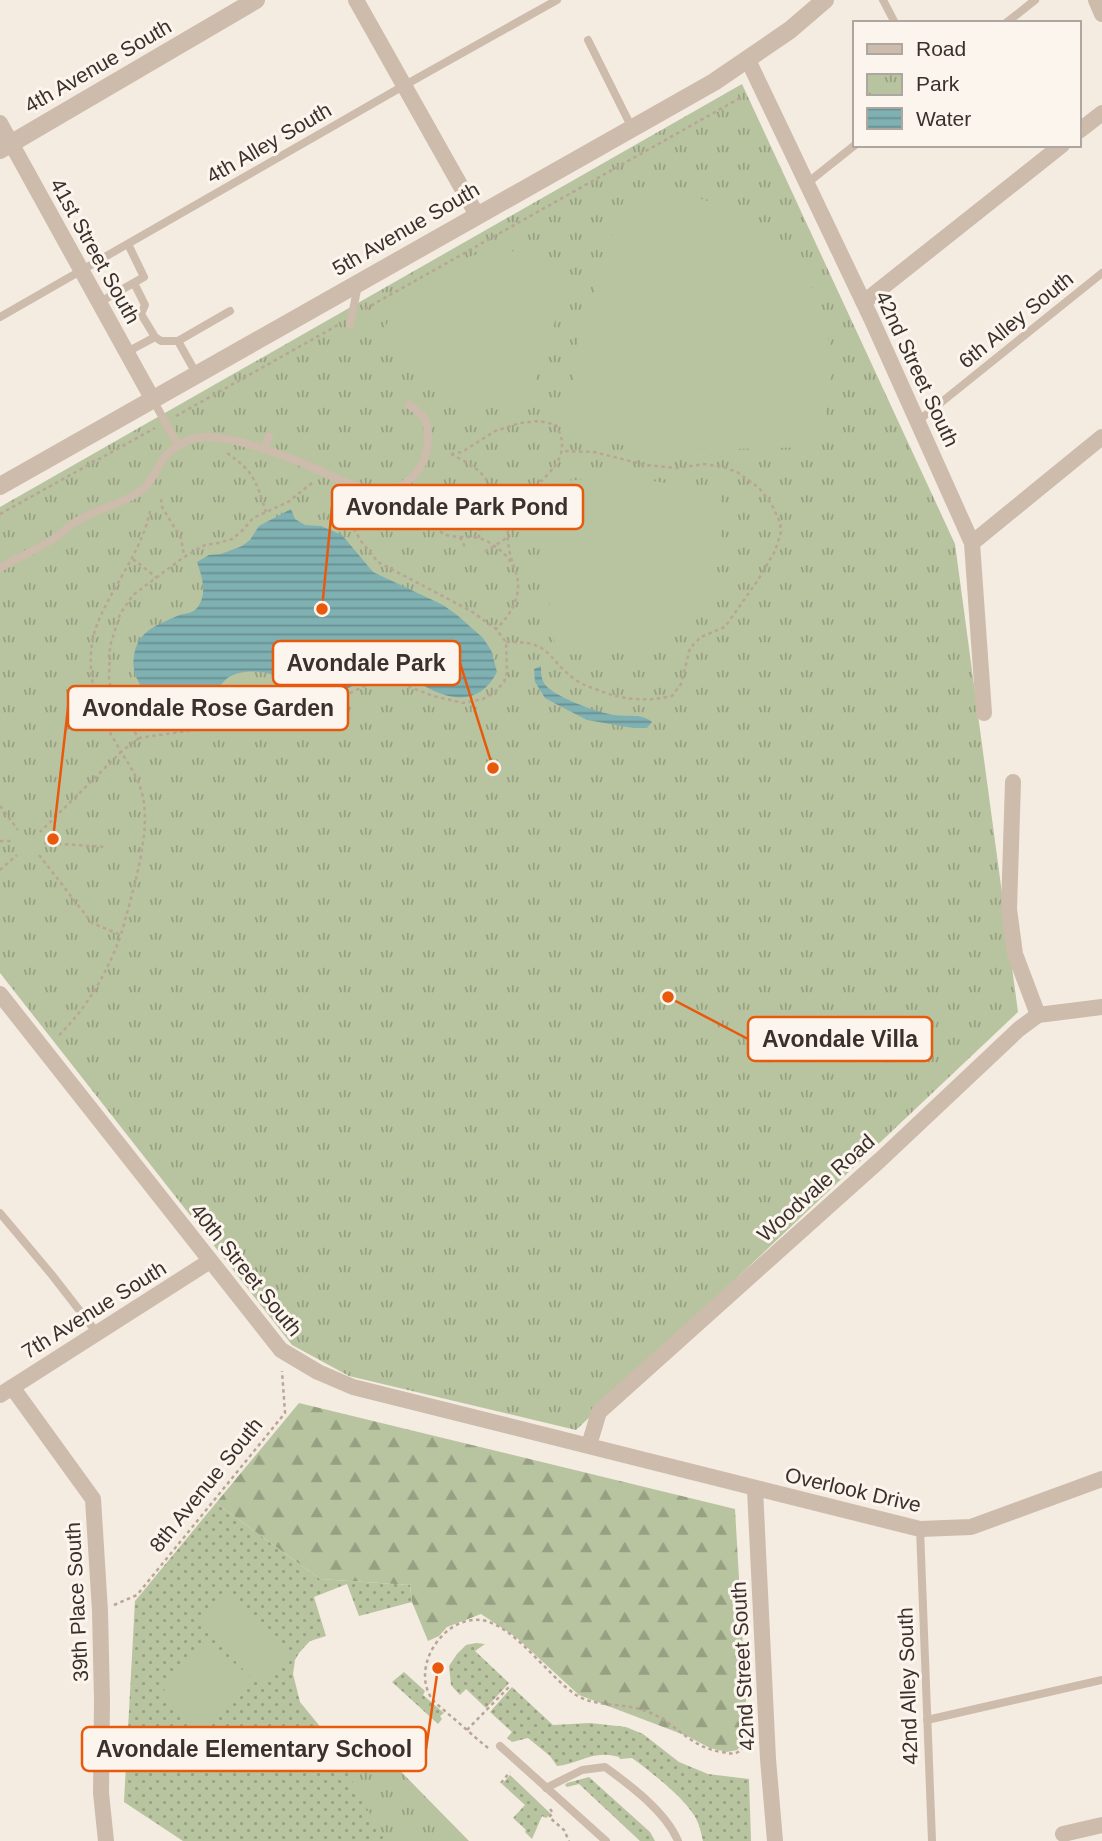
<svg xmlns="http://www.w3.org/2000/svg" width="1102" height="1841" viewBox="0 0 1102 1841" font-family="Arial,sans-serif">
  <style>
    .grass { fill: url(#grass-dots) }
    .forest { fill: url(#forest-firs) }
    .park { fill: url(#park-tufts) }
    .pitch { fill: #b8c4a0 }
    .water { fill: url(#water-rules) }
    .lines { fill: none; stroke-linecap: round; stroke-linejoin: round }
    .path { stroke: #b9a596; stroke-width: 2.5; stroke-dasharray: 3.5 3.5; stroke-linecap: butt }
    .service { stroke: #cdbbac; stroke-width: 8 }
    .minor { stroke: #cdbbac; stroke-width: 16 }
    .tertiary { stroke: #cdbbac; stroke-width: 18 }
    .labels { text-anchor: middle; stroke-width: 6; stroke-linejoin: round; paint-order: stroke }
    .street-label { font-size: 21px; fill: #3b302b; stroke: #fbf5ee }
    .leader { fill: none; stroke: #e8590c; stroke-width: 2.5 }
    .callout-dot { fill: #e8590c; stroke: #fbf5ee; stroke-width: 2.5 }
    .callout { fill: #fbf5ee; stroke: #e8590c; stroke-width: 2.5 }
    .callout-label { font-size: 23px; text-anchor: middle; font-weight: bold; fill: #3b302b }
  </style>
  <defs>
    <pattern id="grass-dots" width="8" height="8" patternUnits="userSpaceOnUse" patternTransform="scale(1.75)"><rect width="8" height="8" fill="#b8c4a0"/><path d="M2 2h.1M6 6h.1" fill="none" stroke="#97a083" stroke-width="1.8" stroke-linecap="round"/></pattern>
    <pattern id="forest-firs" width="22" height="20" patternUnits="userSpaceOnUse" patternTransform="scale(1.75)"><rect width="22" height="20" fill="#b8c4a0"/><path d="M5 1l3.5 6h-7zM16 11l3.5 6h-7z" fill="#97a083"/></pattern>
    <pattern id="park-tufts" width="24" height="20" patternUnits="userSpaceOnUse" patternTransform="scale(1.75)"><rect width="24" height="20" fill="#b8c4a0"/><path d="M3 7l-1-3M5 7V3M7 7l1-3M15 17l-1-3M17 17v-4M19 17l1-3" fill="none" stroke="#97a083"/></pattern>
    <pattern id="water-rules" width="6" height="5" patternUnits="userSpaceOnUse" patternTransform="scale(1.75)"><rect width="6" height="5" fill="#7fb0b2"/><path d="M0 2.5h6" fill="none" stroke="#699091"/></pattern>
  </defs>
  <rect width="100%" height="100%" fill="#f4ebe1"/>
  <path class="grass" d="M216,1503L320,1579L410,1585L412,1602L359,1616L347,1584L314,1597L326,1636L310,1641L299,1653L295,1660L293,1674L300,1702L363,1779L400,1841H183L124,1802L135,1601Z
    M476,1643L485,1644L475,1651L509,1683L486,1708L466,1689L460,1695L451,1685L449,1666L457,1654L466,1645Z
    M404,1672L425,1691L423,1695L444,1713L440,1716L442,1719L438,1724L392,1682Z
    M512,1687L553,1725L590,1723L626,1727L643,1734L679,1762L708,1774L749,1779L751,1841H703C701,1832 699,1823 694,1815C681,1795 651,1772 632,1758L620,1759L619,1757C615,1756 612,1755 608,1755C590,1753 574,1765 557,1766L550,1756L528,1738L512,1742L507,1738L512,1732L490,1712Z
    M510,1775L551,1814L546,1818L542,1816L532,1839L525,1832L526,1830L513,1818L525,1805L502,1784Z
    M589,1777L650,1832L655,1841H640L579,1784L567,1787L565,1785L567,1783Z"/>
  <path class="forest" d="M299,1403L735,1509L748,1734L745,1741L737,1750L727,1752L710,1748L687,1736L579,1695L517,1638L481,1614L447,1627L439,1636L428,1641L412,1602L410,1585L320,1579L216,1503Z"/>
  <path class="park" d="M742,84L955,544L1018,1012L576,1430L349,1376L292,1345L0,973V507Z
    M366,1736L469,1841H385L340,1759Z"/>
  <path class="pitch" d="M652,191C672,193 692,195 710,202C817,239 856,345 815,447L654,451L587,438L568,413L575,367L572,359L626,193Z
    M511,251L539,255L567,264L546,363L540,366L527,403L504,412L470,399L460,400L380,343C389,300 441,261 483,253C492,252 502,252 511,251Z
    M606,474L719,491C726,554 716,625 647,647C618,657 586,654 556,654L541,541L547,536L546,496L562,481L602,478Z
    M229,1593L294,1654L267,1683L201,1621Z
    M206,1640L251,1677L204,1732L160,1695Z"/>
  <path class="water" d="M291,509L295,519L305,525L321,526L342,535L373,572L443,605L457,615L483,638L491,650L497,672C482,701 458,703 430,689C417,683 407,671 393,669C365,667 356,692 330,694C309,695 291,679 270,674C258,670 240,671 229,677C221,682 218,691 211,696C186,714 159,711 141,686C135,677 132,666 134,656C137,635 150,628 168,620C173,618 178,615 183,614C189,613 192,613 197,608C208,594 202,577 197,562L209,555L221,554L242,546L250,540L259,526Z
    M541,666C541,672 541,678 544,683C551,696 599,713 614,715C627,717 642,713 652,722L647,728H633L587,720L556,704L545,698L535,682L534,669Z"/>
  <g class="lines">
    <path class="path" d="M365,309L740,98
      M176,416L338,325
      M227,453C255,472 256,482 266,512
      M451,454L462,452L495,431L520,423L540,421L556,425C581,469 521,485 510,519C505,536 509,552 514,567
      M451,454C466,462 483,470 490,486C492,492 490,497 491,503C494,512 502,520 509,525
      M312,483L288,502L253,518L244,529L232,539L218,543L205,545L184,557L133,595L120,614L110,646L109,678L114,704L139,738L200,729L239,719L290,711L331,702L371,683L387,678L433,696L463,703L483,699L495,692L504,682L507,673L506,642L496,629L471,611L378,562L361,541L345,514L343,496
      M161,499L162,507L181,538L184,556
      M400,504C410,508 420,512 428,519C433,523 438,531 444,534C455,539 470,535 482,539C488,541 495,546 500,550C528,574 521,606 496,629
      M0,514L155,428
      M435,526C470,524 487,520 518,502
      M460,537L466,549
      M479,538C479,524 481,513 491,503
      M485,552L508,537
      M133,559L157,578
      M506,642C551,641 544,655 573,678C581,684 589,687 598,690C623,700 645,702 672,696L681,684L690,648L701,637L725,627L758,580L775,551L781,532L780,522L771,503L759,488L737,472L723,467L704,464L677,468L646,465L594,452L561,451
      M139,738L121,752C115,741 108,730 103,718C92,694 87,660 94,634C97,622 104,609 109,599C125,569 143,544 150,511
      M0,806L18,830
      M0,841H12
      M44,843L107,847
      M39,855L92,923L121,935C131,896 154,829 141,790C137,777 129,764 121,752L40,832
      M0,870L17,855
      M59,1035C87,1008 108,971 121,935
      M114,1605L137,1595L285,1413L282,1371
      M467,1730L511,1685
      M488,1748C474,1737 461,1724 447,1713C442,1708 436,1704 432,1699C409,1665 447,1611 486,1621C518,1630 548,1676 576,1695C595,1707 622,1703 643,1710C675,1720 687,1747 722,1752C728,1753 733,1755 738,1752C742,1749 746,1743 749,1740
      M501,1783L510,1772
      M550,1809L553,1813L549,1817L564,1830L569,1841"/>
    <path class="service" d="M883,0L895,23
      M1006,23L1035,0
      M588,40L632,128
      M806,184L855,145
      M100,302L144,277L128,244
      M0,317L405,85L557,0
      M350,325L358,285
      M155,337L161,341H178
      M127,352L155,337L141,314L145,305L134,283
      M197,375L178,341L230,311
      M153,400L178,445
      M918,421L1102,273
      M264,450L269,436
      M0,568C18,557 39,549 56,537C63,532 69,525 77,521C98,508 125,504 144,488C151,482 154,474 159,466C166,452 180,442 196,438C225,432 286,456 314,468C333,476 353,488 374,490C405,495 427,468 428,439C428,419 425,416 409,405
      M0,1213L52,1275L97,1333
      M920,1529L932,1841
      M927,1720L1102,1680
      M500,1746L606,1841
      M546,1788L582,1770L605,1767C630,1785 666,1812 678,1841"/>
    <path class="minor" d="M356,0L477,215
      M1096,0L1102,14
      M748,60L871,318L972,543L984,713
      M0,123L153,400
      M1079,131L1102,113
      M864,302L1062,145
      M972,543L1102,437
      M1013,782L1009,909L1015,954L1038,1015
      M0,994L281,1350L318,1372L353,1387L920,1529L971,1527L1102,1479
      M12,1387L93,1499L100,1611L102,1701L101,1793L106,1841
      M0,1395L210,1261
      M589,1445L599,1412L880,1160L1019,1029L1038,1015L1102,1007
      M755,1489L768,1759L775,1841
      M1063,1834L1102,1825"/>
    <path class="tertiary" d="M0,150L256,0
      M0,486L714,82L790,30L825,0"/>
  </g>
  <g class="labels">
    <g class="street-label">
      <text transform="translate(98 66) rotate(-30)" y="7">4th Avenue South</text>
      <text transform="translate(269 143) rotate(-30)" y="7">4th Alley South</text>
      <text transform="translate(406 229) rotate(-30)" y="7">5th Avenue South</text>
      <text transform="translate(95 251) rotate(61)" y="7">41st Street South</text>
      <text transform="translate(1016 320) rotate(-39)" y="7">6th Alley South</text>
      <text transform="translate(917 369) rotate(65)" y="7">42nd Street South</text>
      <text transform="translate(816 1188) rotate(-42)" y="7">Woodvale Road</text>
      <text transform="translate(246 1270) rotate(51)" y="7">40th Street South</text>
      <text transform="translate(94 1310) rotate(-32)" y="7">7th Avenue South</text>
      <text transform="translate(206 1485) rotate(-51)" y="7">8th Avenue South</text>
      <text transform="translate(853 1490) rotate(13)" y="7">Overlook Drive</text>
      <text transform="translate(77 1602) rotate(-93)" y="7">39th Place South</text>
      <text transform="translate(743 1666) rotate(-93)" y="7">42nd Street South</text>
      <text transform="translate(908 1686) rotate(-92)" y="7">42nd Alley South</text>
    </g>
  </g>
  <path class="leader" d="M322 609L332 507M493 768L460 663M53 839L68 708M668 997L748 1039M438 1668L426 1749"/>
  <g class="callout-dot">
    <circle cx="322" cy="609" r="7"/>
    <circle cx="493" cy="768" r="7"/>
    <circle cx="53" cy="839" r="7"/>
    <circle cx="668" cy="997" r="7"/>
    <circle cx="438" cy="1668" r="7"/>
  </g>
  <g class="callout">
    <rect x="332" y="485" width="251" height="44" rx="7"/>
    <rect x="273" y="641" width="187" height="44" rx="7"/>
    <rect x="68" y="686" width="280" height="44" rx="7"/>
    <rect x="748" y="1017" width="184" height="44" rx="7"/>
    <rect x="82" y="1727" width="344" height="44" rx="7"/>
  </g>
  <g class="callout-label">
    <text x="457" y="515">Avondale Park Pond</text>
    <text x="366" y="671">Avondale Park</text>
    <text x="208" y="716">Avondale Rose Garden</text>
    <text x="840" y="1047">Avondale Villa</text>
    <text x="254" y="1757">Avondale Elementary School</text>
  </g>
  <rect x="853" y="21" width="228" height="126" fill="#fbf5ee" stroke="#aea6a0" stroke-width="2"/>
  <rect x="867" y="44" width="35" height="10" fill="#cdbbac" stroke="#aea6a0" stroke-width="2"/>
  <text x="916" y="56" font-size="21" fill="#3b302b">Road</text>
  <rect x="867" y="74" width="35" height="21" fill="url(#park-tufts)" stroke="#aea6a0" stroke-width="2"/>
  <text x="916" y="91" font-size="21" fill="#3b302b">Park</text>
  <rect x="867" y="108" width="35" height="21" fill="url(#water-rules)" stroke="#aea6a0" stroke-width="2"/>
  <text x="916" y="126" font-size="21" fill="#3b302b">Water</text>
</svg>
